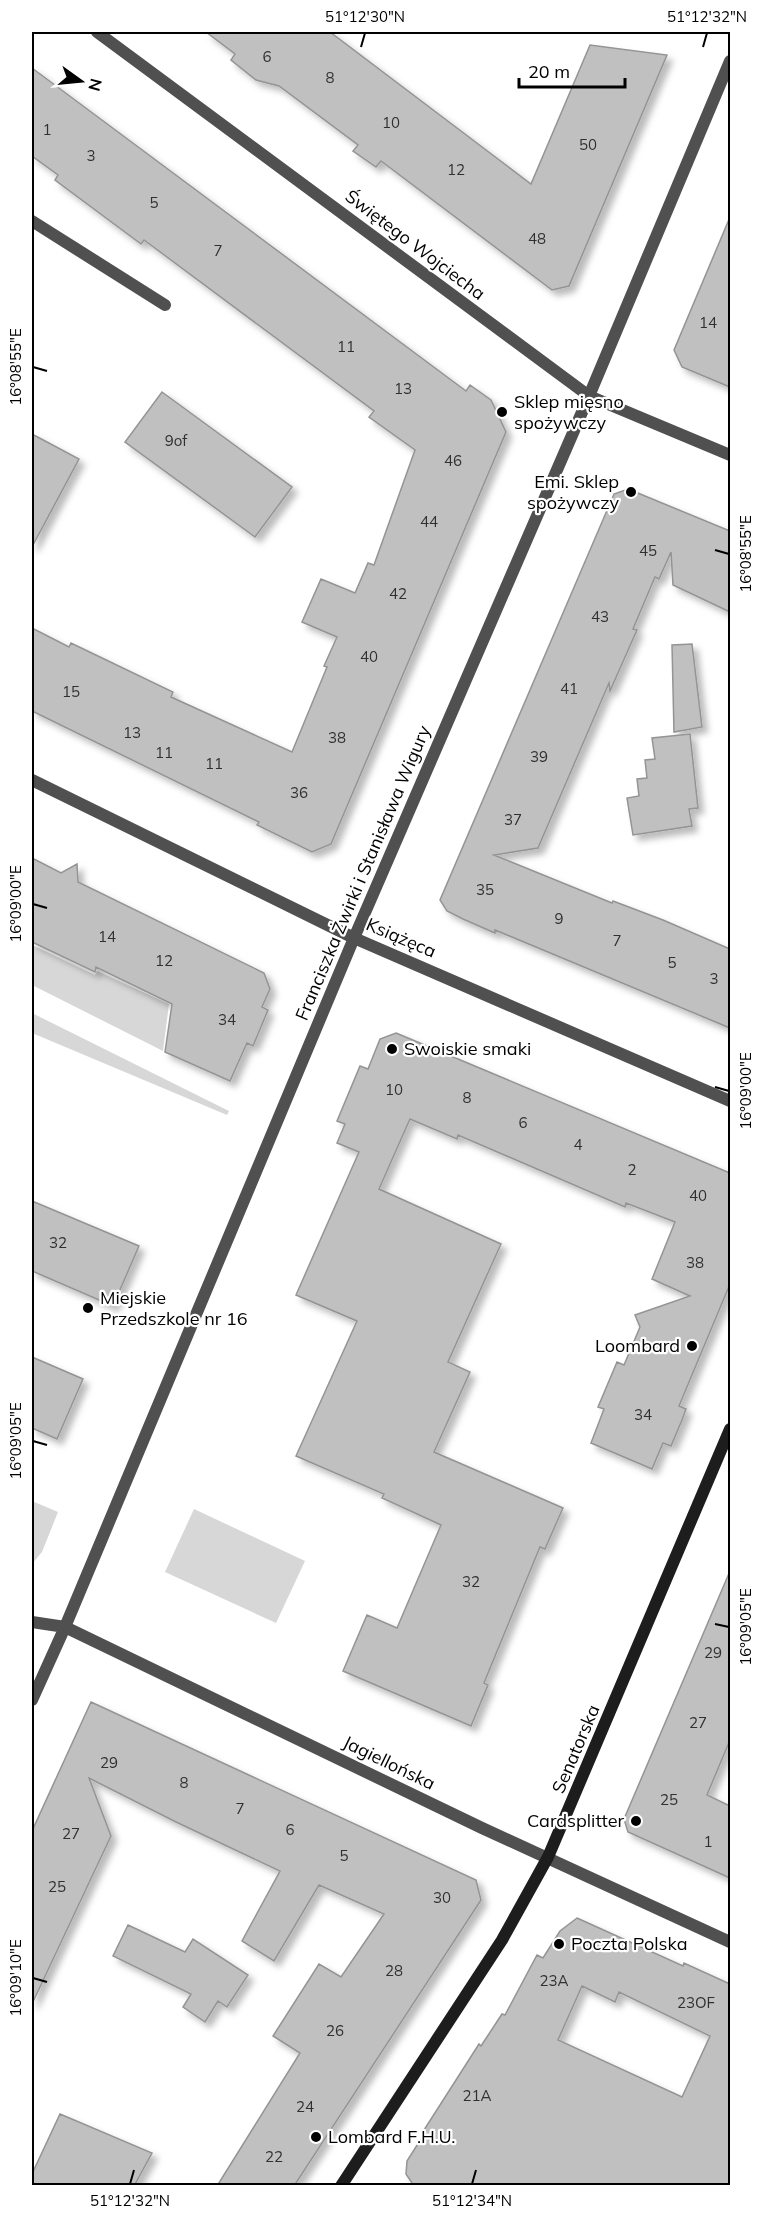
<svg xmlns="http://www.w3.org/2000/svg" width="762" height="2217" viewBox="0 0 762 2217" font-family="Mulish,sans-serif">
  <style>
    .grass { fill: #d7d7d7 }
    .building { fill: #c0c0c0; stroke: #949494; stroke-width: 1.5; fill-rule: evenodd; filter: url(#shadow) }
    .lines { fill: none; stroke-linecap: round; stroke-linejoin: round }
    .lane { stroke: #505050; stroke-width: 12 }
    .street { stroke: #505050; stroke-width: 12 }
    .secondary { stroke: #1d1d1d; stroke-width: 12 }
    .ticks { fill: none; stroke: #000; stroke-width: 2 }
    .poi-dot { fill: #000; stroke: #fff; stroke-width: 2 }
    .labels { text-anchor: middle; stroke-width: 4.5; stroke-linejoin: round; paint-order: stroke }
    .number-label { font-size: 15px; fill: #303030 }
    .street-label { font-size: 18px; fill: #000; stroke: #fff }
    .poi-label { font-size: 18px; fill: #000; stroke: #fff; text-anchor: start }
    .neatline { fill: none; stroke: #000; stroke-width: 2 }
    .ticks-label { font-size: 15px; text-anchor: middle; fill: #000 }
  </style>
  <defs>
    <filter id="shadow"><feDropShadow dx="5.5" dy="5.5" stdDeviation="3" flood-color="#0004"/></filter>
  </defs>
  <rect width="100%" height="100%" fill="#fff"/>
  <path class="grass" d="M32,945L95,975L97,971L169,1004L163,1051L32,985Z
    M32,1013L229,1111L227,1115L32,1033Z
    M32,1501L58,1512L42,1552L32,1564Z
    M194,1509L305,1561L276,1623L165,1572Z"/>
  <path class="building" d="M206,32H330L531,184L590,45L667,55L569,286L552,290L381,161L376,167L353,151L358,145L279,86L256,80L231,60L235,54Z
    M32,68L466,391L470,385L491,400L506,432L331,844L312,852L257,825L259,822L32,711V628L69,647L71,643L100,657L173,692L171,697L292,752L327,667L324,666L337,637L302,622L321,579L355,593L368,563L374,565L415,450L369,417L374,411L144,240L141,244L55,180L58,175L32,156Z
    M730,217V387L682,367L674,350Z
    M162,392L292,487L255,537L125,442Z
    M32,434L79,459L32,547Z
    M628,489L730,531V612L673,585L671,552L659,579L655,577L633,629L637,630L610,691L609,683L538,848L494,855L612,903L613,901L663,920L730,949V1028L495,930V933L463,919L447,911L440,900L614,494Z
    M692,644L702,727L674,732L672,645Z
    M690,734L698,808L689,809L692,826L633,835L627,798L639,796L637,779L647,778L645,760L655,759L652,738Z
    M32,858L61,873L77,864L78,882L264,973L270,989L262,1007L268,1010L253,1046L247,1043L230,1081L165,1052L172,1004L96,967L95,972L32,942Z
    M396,1033L730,1173V1284L679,1406L686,1409L682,1420L671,1446L663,1443L652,1469L591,1443L604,1409L598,1407L617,1362L624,1365L640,1327L635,1315L690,1296L652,1279L675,1222L626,1203L625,1207L458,1135L457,1139L410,1119L379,1189L501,1244L448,1362L470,1372L434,1452L563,1508L545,1549L540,1547L484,1683L488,1685L471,1726L343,1671L367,1615L397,1628L441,1525L382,1498L384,1494L296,1456L357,1321L296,1295L359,1152L337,1143L345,1124L337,1121L360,1066L368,1069L380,1039Z
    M32,1201L139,1246L113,1306L32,1271Z
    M32,1357L83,1379L57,1439L32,1428Z
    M730,1571V1740L707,1795L730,1806V1878L628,1832L624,1819Z
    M91,1702L476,1880L481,1900L294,2186H217L300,2053L273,2036L319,1964L341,1977L384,1914L319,1885L274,1961L242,1941L280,1871L176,1822L89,1778L111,1836L32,2004V1831Z
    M577,1918L683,1966L684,1963L730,1984V2186H414L406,2174L407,2161L426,2131L424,2130L479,2044L481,2046L502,2014L505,2015L537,1955L543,1958L560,1931ZM582,1986L615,2002L619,1992L710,2036L682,2097L558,2040Z
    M128,1925L185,1952L193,1939L248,1975L227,2007L218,2001L205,2022L183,2007L191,1994L113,1956Z
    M60,2114L152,2153L134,2186H32V2174Z"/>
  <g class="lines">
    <path class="lane" d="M32,221L165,305"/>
    <path class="street" d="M97,32L589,396L730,455
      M32,780L354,938L730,1101
      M32,1622L65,1627L482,1828L730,1942
      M32,1700L65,1627L354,938L589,396L730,61"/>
    <path class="secondary" d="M341,2186L502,1940L548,1857L730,1429"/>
  </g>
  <path class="ticks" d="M361,47L365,33M703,47L707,33M33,367L47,371M715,550L729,554M33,904L47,908M715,1087L729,1091M33,1441L47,1445M715,1624L729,1627M33,1978L47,1982M130,2184L134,2170M472,2184L476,2170"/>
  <g class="poi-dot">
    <circle cx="502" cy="412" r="6"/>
    <circle cx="631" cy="492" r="6"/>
    <circle cx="392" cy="1049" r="6"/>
    <circle cx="88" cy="1308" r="6"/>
    <circle cx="692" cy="1346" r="6"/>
    <circle cx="636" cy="1821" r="6"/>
    <circle cx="559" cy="1944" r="6"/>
    <circle cx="316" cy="2137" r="6"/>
  </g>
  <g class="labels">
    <g class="number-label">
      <text x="267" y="62">6</text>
      <text x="330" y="83">8</text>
      <text x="391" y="128">10</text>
      <text x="47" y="135">1</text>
      <text x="588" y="150">50</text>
      <text x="91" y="161">3</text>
      <text x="456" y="175">12</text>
      <text x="154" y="208">5</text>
      <text x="537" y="244">48</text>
      <text x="218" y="256">7</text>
      <text x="708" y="328">14</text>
      <text x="346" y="352">11</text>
      <text x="403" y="394">13</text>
      <text x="176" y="446">9of</text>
      <text x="453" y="466">46</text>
      <text x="429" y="527">44</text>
      <text x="648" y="556">45</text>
      <text x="398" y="599">42</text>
      <text x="600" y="622">43</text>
      <text x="369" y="662">40</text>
      <text x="569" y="694">41</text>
      <text x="71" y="697">15</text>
      <text x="132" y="738">13</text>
      <text x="337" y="743">38</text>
      <text x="164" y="758">11</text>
      <text x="539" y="762">39</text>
      <text x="214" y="769">11</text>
      <text x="299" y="798">36</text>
      <text x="513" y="825">37</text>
      <text x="485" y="895">35</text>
      <text x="559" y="924">9</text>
      <text x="107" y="942">14</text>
      <text x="617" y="946">7</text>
      <text x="164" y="966">12</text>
      <text x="672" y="968">5</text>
      <text x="714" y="984">3</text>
      <text x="227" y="1025">34</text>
      <text x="394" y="1095">10</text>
      <text x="467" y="1103">8</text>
      <text x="523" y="1128">6</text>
      <text x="578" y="1150">4</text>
      <text x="632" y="1175">2</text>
      <text x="698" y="1201">40</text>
      <text x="58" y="1248">32</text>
      <text x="695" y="1268">38</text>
      <text x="643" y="1420">34</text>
      <text x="471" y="1587">32</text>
      <text x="713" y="1658">29</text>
      <text x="698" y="1728">27</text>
      <text x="109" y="1768">29</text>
      <text x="184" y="1788">8</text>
      <text x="669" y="1805">25</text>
      <text x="240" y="1814">7</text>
      <text x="290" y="1835">6</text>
      <text x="71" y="1839">27</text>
      <text x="708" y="1847">1</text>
      <text x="344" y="1861">5</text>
      <text x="57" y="1892">25</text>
      <text x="442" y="1903">30</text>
      <text x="394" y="1976">28</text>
      <text x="554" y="1986">23A</text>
      <text x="696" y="2008">23OF</text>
      <text x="335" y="2036">26</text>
      <text x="477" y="2101">21A</text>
      <text x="305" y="2112">24</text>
      <text x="274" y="2162">22</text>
    </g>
    <g class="street-label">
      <text transform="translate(415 245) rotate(37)" y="6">Świętego Wojciecha</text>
      <text transform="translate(363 873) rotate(-67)" y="6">Franciszka Żwirki i Stanisława Wigury</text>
      <text transform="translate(401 938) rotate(23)" y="6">Książęca</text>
      <text transform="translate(576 1749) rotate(-67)" y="6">Senatorska</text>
      <text transform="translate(389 1763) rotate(26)" y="6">Jagiellońska</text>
    </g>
    <g class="poi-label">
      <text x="514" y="408">Sklep mięsno<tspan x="514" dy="21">spożywczy</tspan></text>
      <text x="619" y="488" text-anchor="end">Emi. Sklep<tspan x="619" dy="21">spożywczy</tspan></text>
      <text x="404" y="1055">Swoiskie smaki</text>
      <text x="100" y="1304">Miejskie<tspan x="100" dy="21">Przedszkole nr 16</tspan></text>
      <text x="680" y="1352" text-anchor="end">Loombard</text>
      <text x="624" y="1827" text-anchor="end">Cardsplitter</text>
      <text x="571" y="1950">Poczta Polska</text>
      <text x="328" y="2143">Lombard F.H.U.</text>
    </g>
  </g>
  <rect width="762" height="2217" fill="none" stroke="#ffffff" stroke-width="66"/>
  <g transform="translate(81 81) rotate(105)" stroke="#ffffff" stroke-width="4.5" paint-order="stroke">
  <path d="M0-4.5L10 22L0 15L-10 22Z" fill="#000000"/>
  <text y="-9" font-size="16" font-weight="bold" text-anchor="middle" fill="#000000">N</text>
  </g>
  <path d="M519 78v9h106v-9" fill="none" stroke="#000000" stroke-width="3"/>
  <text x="528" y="78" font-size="18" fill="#000000" stroke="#ffffff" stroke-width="4.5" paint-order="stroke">20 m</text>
  <rect x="33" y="33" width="696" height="2151" class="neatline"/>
  <g class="ticks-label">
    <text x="365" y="22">51°12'30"N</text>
    <text x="707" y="22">51°12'32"N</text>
    <text transform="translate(16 367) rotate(-90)" y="5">16°08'55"E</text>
    <text transform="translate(746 554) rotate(-90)" y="5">16°08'55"E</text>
    <text transform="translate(16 904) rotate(-90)" y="5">16°09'00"E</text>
    <text transform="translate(746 1091) rotate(-90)" y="5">16°09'00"E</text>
    <text transform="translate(16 1441) rotate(-90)" y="5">16°09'05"E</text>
    <text transform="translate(746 1627) rotate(-90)" y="5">16°09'05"E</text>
    <text transform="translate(16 1978) rotate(-90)" y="5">16°09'10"E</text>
    <text x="130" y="2206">51°12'32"N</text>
    <text x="472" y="2206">51°12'34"N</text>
  </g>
</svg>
